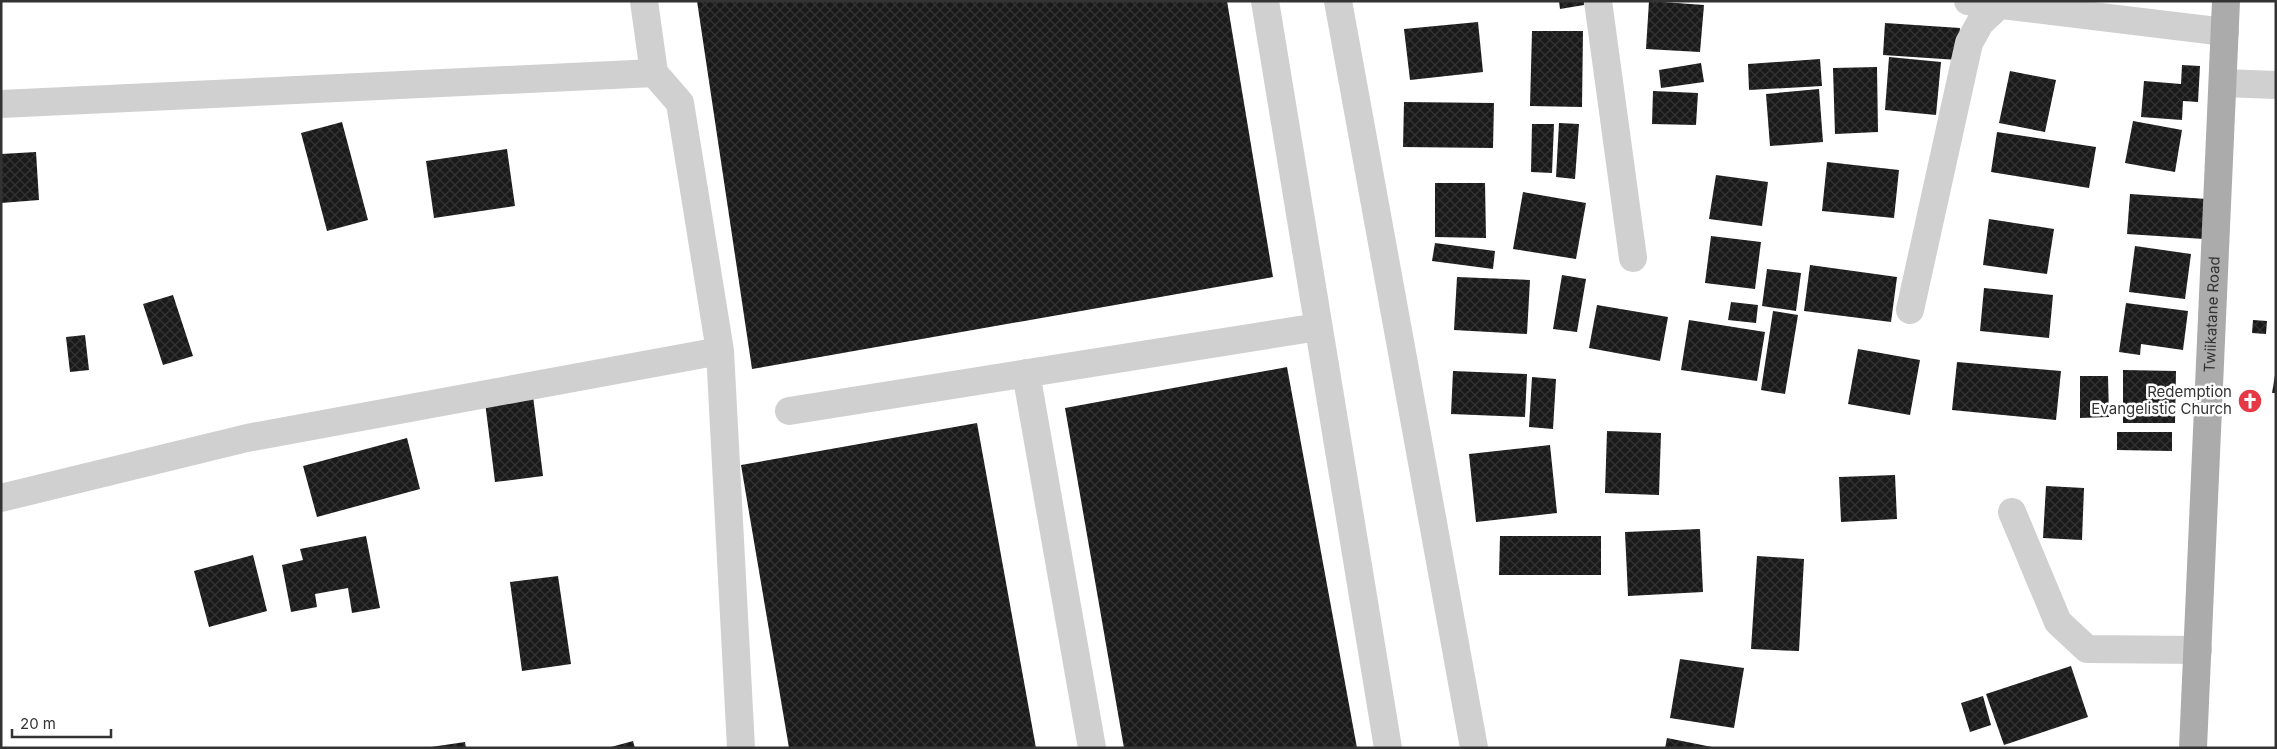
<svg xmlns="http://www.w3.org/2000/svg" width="2277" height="749" viewBox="0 0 2277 749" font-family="Inter,sans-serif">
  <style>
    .building { fill: url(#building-cross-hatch) }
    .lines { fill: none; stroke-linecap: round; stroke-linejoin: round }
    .minor { stroke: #d0d0d0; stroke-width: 28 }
    .major { stroke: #ababab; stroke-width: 28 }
    .labels { text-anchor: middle; stroke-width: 5; stroke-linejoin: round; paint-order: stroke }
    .street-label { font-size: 15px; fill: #333; stroke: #fff }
    .poi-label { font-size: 15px; fill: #333; stroke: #fff; text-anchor: end }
  </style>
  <defs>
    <pattern id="building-cross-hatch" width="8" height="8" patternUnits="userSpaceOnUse" patternTransform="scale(1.25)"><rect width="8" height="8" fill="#1a1a1a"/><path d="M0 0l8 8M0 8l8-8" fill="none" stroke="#333"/></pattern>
  </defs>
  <rect width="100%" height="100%" fill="#fff"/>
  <path class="building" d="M697,1H1227L1273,277L752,369Z
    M1559,1H1584V5L1560,9Z
    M1649,1L1704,5L1700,52L1646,49Z
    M1478,22L1483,72L1410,80L1404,29Z
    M1885,23L1960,28L1958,60L1883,55Z
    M1532,31H1583L1582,107L1530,106Z
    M1889,57L1941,62L1936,115L1885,110Z
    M1820,59L1822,86L1749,90L1748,64Z
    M1701,63L1704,82L1661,88L1659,70Z
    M2182,65L2200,66L2198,102L2183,101L2182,120L2141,117L2144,81L2181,84Z
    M1877,67L1878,132L1835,134L1833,68Z
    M2010,71L2056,80L2045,132L1999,123Z
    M1819,89L1823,142L1770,146L1766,94Z
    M1653,91L1698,93L1696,125L1652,124Z
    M1404,102L1494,103L1493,148L1403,147Z
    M2133,121L2182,130L2175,172L2125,163Z
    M342,122L368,220L327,231L301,133Z
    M1559,123L1579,124L1575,179L1556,177Z
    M1532,124H1554L1552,173L1531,172Z
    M1997,132L2096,147L2089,188L1991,172Z
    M507,149L515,206L434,218L426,161Z
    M36,152L39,200L1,203V154Z
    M1827,162L1899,170L1894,218L1822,211Z
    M1716,175L1768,182L1762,226L1709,219Z
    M1435,183H1485L1486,238L1435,237Z
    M1523,192L1586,203L1576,259L1513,249Z
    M2130,194L2207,199L2204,239L2127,234Z
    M1989,219L2054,229L2047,274L1983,265Z
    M1711,236L1761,242L1755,289L1705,283Z
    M1435,243L1495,251L1493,269L1432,261Z
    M2135,246L2191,254L2185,299L2129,292Z
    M1810,265L1897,277L1891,322L1804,311Z
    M1767,269L1801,273L1796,311L1762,306Z
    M1562,275L1586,279L1577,332L1553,329Z
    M1457,277L1530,280L1527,334L1454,330Z
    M1984,288L2053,295L2049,338L1980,331Z
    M173,295L193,356L163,365L143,304Z
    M1731,302L1758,305L1756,323L1728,320Z
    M2126,303L2188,311L2183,350L2141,344L2140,355L2119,352Z
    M1597,305L1668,317L1660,361L1589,348Z
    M1773,311L1798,315L1785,394L1761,390Z
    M1689,320L1765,332L1757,381L1681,370Z
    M2253,320L2267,321L2266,334L2252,333Z
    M85,335L89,370L70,372L66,337Z
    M1858,349L1920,360L1910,415L1848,404Z
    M1957,362L2061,371L2056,420L1952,410Z
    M1287,367L1357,748H1124L1065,408Z
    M2123,370L2176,371L2175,423H2123Z
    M1453,371L1527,374L1525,417L1451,414Z
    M2275,375H2276V393H2272Z
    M2080,376H2108L2109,417L2080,418Z
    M1532,377L1556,379L1553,429L1529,427Z
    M532,388L543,476L495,482L484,394Z
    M977,423L1036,748H789L741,465Z
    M1607,431L1661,433L1659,495L1605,493Z
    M2117,432H2172V451L2117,450Z
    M407,438L420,489L317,517L303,466Z
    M1550,445L1557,513L1476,522L1469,454Z
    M1895,475L1897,519L1841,522L1839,477Z
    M2046,486L2084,488L2082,540L2043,538Z
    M1700,529L1703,592L1628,596L1625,532Z
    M366,536L380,608L352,613L348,588L315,594L317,607L291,612L282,565L303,560L300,549Z
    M1500,536H1601V575H1499Z
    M253,555L267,611L209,627L194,571Z
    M1757,556L1804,559L1799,651L1751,649Z
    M558,576L571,664L522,671L510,582Z
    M1680,659L1744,668L1734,728L1670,718Z
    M2071,666L2088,717L2004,745L1986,694Z
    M1983,696L1991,725L1970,732L1961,703Z
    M1667,738L1712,747V748H1665Z
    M633,741L635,748H611V747Z
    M465,742L466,748H431V747Z"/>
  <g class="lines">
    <path class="minor" d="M644,1L654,73L680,103L720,351L741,748
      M1265,1L1388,748
      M1338,1L1474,748
      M1598,1L1633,258
      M1968,1L2225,32
      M2223,83L2276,85
      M1,104L654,73
      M1910,310L1969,43L1980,23L1999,5
      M1026,373L1092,748
      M789,411L1318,327
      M1,498L247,438L720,351
      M2012,512L2058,622L2087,649L2198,650"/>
    <path class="major" id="s1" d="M2193,748L2226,1"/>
  </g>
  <defs>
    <g id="church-disc" transform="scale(1.25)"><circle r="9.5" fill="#e63946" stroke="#fff"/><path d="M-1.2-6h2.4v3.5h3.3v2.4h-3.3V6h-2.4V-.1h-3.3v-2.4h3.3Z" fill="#fff"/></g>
  </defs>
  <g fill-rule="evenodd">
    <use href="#church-disc" x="2250" y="401"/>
  </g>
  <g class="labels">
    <g class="street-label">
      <text dy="5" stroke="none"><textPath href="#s1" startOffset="434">Twiikatane Road</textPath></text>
    </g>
    <g class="poi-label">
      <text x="2232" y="397">Redemption<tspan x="2232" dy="17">Evangelistic Church</tspan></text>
    </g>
  </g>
  <rect width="2277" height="749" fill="none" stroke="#333333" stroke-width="5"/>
  <path d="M12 729v8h99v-8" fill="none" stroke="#333333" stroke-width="2.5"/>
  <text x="20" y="729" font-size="15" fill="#333333" stroke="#ffffff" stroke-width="4" paint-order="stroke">20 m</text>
</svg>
